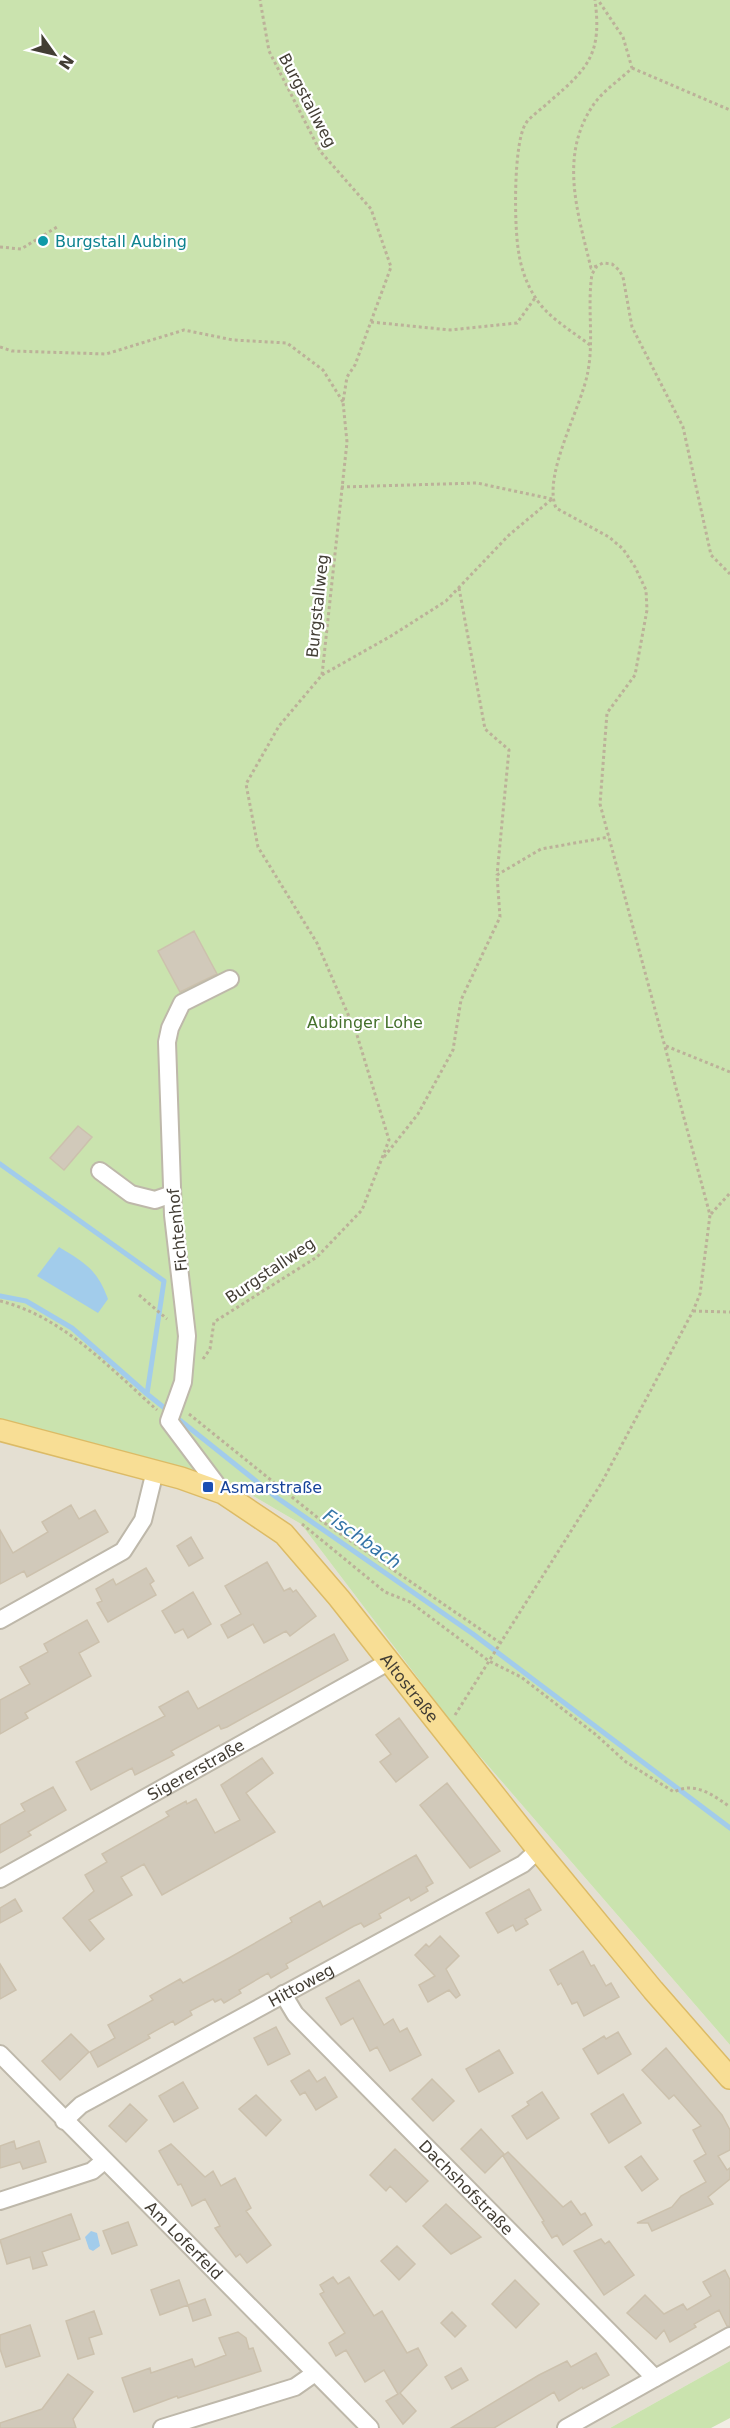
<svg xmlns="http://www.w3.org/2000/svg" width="730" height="2428" viewBox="0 0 730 2428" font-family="'DejaVu Sans',sans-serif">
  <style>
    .residential { fill: #e4dfd2 }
    .green { fill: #cae3ae }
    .water { fill: #a2cceb }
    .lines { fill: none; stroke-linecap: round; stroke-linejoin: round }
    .stream { stroke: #a2cceb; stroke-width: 5 }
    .building { fill: #d1c9ba; stroke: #ccc1ad; stroke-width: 1.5 }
    .minor-casing { stroke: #beb8aa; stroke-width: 20 }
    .major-casing { stroke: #dcbb66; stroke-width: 24 }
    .path { stroke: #bcb199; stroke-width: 3; stroke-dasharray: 3 3; stroke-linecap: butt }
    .minor { stroke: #fff; stroke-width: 16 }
    .major { stroke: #f8de95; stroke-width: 21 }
    .culture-dot { fill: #0f9aa8; stroke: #fff; stroke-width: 2 }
    .transit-dot { fill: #1a4fb4; stroke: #fff; stroke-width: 2 }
    .labels { text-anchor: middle; stroke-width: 4.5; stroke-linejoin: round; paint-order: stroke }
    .street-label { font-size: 16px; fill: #423d34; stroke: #fff }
    .culture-label { font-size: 16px; fill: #0d838f; stroke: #fff; text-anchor: start }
    .park-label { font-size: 16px; fill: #44702b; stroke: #fff }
    .transit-label { font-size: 16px; fill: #164399; stroke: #fff; text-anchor: start }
    .water-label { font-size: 18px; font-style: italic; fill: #3474a7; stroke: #fff }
  </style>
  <rect width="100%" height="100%" fill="#f1ede4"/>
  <path class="residential" d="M0,1424L229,1482L301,1524L458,1731L730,2045V2361L610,2428H0Z"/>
  <path class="green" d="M0,0H730V2045L458,1731L301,1524L229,1482L0,1424Z
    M730,2361V2418L711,2428H610Z"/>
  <path class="water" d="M59,1247C85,1263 97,1269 108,1299L98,1313L37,1276Z
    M91,2231L97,2233L100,2246L93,2251L89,2249L85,2237Z"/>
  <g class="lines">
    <path class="stream" d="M0,1164L164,1281L147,1394L276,1497L473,1634L730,1828
      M0,1296L26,1301L72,1328L147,1394"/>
  </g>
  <path class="building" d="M194,931L217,974L180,992L158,951Z
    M78,1126L92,1137L64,1170L50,1158Z
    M71,1505L79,1519L95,1510L108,1532L27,1577L24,1571L0,1584V1530L13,1553L48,1532L42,1522Z
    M191,1537L203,1558L189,1566L177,1546Z
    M267,1562L284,1591L290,1588L293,1592L296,1590L316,1616L290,1636L286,1631L264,1643L253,1624L228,1638L221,1625L241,1614L225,1586Z
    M146,1568L154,1581L150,1584L156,1595L108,1622L97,1603L102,1601L96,1589L113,1579L116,1585Z
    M193,1592L211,1624L188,1638L183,1629L175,1633L162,1611Z
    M87,1620L99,1642L79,1653L91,1676L25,1713L28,1718L0,1734V1700L30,1684L20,1667L48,1652L44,1644Z
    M334,1634L348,1660L227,1727L221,1729L219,1725L171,1751L174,1755L135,1775L132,1768L91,1790L76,1762L165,1716L159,1707L188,1691L198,1709Z
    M399,1718L428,1757L396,1782L380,1762L391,1754L376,1735Z
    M262,1758L273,1773L246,1793L275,1832L162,1895L144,1864L121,1877L132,1895L89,1920L104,1939L90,1951L63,1918L94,1891L85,1875L107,1862L102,1854L169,1816L166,1812L186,1801L187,1804L196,1799L215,1833L240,1820L221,1785Z
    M447,1783L500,1851L470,1868L420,1805Z
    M53,1787L66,1810L28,1832L31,1835L0,1853V1825L25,1811L21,1804Z
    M416,1855L433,1883L426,1887L428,1891L411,1901L409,1897L379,1914L381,1918L364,1927L361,1923L354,1926L286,1964L288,1968L271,1978L268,1973L239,1990L241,1993L224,2003L221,1999L215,2002L213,1999L190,2011L192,2015L175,2025L173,2021L148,2035L150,2038L98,2067L90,2052L115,2038L108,2025L153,2000L150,1996L180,1979L183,1983L229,1958L292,1922L290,1918L320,1901L323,1907Z
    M529,1889L541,1910L525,1919L528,1924L516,1931L513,1925L498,1933L486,1913Z
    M15,1899L22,1911L0,1923V1908Z
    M440,1936L459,1956L446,1969L460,1995L456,1998L449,1990L428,2002L419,1985L435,1976L415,1955L426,1944L429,1947Z
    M583,1951L591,1966L594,1965L606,1986L611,1983L619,1997L584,2016L577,2002L572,2004L561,1983L558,1985L550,1970Z
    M0,1964L16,1990L0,1999Z
    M359,1980L384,2025L393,2019L400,2032L407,2028L421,2055L390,2071L377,2047L370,2051L353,2018L341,2025L326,1998Z
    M276,2027L290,2054L268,2065L254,2038Z
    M618,2032L631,2054L598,2074L583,2049L604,2036L606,2039Z
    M71,2034L89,2052L60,2080L42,2061Z
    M666,2048L722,2115L730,2130V2150L718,2156L727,2170L730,2168V2179L708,2197L713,2204L652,2231L648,2223H637L672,2207L681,2196L706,2182L694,2161L706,2154L693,2130L701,2126L674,2095L669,2099L642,2070Z
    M499,2050L513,2073L479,2092L466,2069Z
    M309,2070L317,2082L325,2077L337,2097L316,2110L305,2092L300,2095L291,2081Z
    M432,2079L454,2101L433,2121L412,2099Z
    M183,2082L198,2108L174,2122L159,2096Z
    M542,2092L559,2118L527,2139L512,2116L529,2105L527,2102Z
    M623,2094L641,2123L609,2143L591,2114Z
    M256,2095L281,2120L266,2136L239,2109Z
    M130,2104L147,2120L126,2142L109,2126Z
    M481,2129L504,2154L485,2173L461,2149Z
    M14,2141L16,2149L39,2141L46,2162L23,2169L20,2162L0,2168V2146Z
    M171,2144L205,2177L213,2171L221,2186L235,2178L251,2208L246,2211L271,2245L247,2263L240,2254L236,2257L215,2228L220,2226L205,2199L192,2206L181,2184L178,2185L159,2151Z
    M395,2149L428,2181L406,2202L390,2186L386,2191L370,2175Z
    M508,2152L563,2207L571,2201L581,2215L585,2213L592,2225L563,2245L557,2235L552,2238L542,2222L544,2221L503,2156Z
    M641,2156L658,2179L642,2191L625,2167Z
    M446,2204L481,2237L451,2254L423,2226Z
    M71,2214L80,2239L42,2252L47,2265L33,2269L30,2257L7,2264L0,2240Z
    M128,2222L137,2245L112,2254L103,2231Z
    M601,2239L605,2244L609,2241L634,2275L604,2295L574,2251Z
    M397,2246L415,2264L399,2280L381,2261Z
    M725,2270L730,2280V2326H727L719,2310L694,2324L696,2327L670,2342L664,2330L656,2339L627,2313L645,2295L664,2314L683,2304L687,2310L711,2296L703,2282Z
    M333,2277L338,2284L349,2277L374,2316L382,2311L407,2353L418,2348L427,2365L400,2393L416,2411L403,2424L386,2401L398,2394L384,2370L365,2382L346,2350L336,2356L329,2343L345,2333L320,2294L324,2292L320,2285Z
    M179,2280L188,2305L160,2315L151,2290Z
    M515,2280L539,2304L516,2328L492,2304Z
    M205,2299L211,2315L193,2321L188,2305Z
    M94,2311L102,2334L89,2338L94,2354L78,2359L66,2321Z
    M452,2312L466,2326L455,2337L441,2323Z
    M30,2325L40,2356L6,2367L0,2349V2335Z
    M238,2332L246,2338L249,2349L253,2348L261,2371L178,2398L177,2396L134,2412L122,2378L150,2368L151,2373L192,2359L195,2367L226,2355L219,2338Z
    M596,2353L609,2375L583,2389L582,2387L559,2401L554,2392L494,2428H451L539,2375L567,2361L571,2367Z
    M461,2368L468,2380L452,2389L445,2377Z
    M68,2374L93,2392L73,2419L76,2428H0V2423L42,2409Z"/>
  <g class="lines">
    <g class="minor-casing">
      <g id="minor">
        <path d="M100,1171L131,1194L155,1200L172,1194"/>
        <path d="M223,1493L169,1421L183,1382L187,1336L173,1215L167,1042L170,1028L182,1003L230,979"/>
        <path d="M0,1620L123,1551L143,1520L155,1471"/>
        <path id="s1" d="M0,1879L390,1661"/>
        <path id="s2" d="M283,1994L295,2014L655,2378"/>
        <path id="s3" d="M0,2054L370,2428"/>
        <path id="s4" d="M64,2121L81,2105L523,1864L538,1850"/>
        <path d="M0,2201L92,2171L104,2161"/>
        <path d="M162,2428L295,2387L315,2373"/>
        <path d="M566,2428L730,2336"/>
      </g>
    </g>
    <g class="major-casing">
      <g id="major">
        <path id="s5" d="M0,1430L181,1478L223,1493L284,1534L339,1598L538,1850L653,1990L730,2078"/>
      </g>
    </g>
    <path class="path" d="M632,68L730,110
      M0,247L21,249L57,227
      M597,266L591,268C578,214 559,157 592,107C601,92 620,80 632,68L623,37L598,0
      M371,322L450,330L517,323L535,298
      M590,345C572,331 547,317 535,297C527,285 521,268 519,254C514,230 513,142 526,123C532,115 543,108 550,101C589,68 602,53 595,0
      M0,347L12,351L106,354L184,330L233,340L287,343L323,370L343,402
      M341,487L477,483L552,499
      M459,588L485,729L509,750L497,875
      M322,675L391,636L446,601L509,535L552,499
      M666,1046L730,1072
      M384,1157L418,1114L453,1050L461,1000L500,917L497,875L541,849L609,837
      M711,1214L730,1193
      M139,1295L167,1319
      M0,1301C62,1316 111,1369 157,1410
      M693,1311L730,1312
      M203,1359L210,1349L214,1322L317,1257L362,1210L389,1140L357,1035L317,943L258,847L246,784L279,726L322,675L347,442L343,402L347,377L355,365L391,267L371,209L320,151L269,51L260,0
      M189,1414L323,1522L499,1642
      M302,1524L385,1592L410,1602L489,1661L521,1677L595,1734L626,1762L674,1792C695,1781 713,1795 730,1807
      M455,1715L602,1482L693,1311L700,1294L710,1215L600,804L607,713L635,675L647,610L646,590L635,567L623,549L609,537L556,508C542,475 582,407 588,371C594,339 587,306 592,274L597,266L603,263L612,264L619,270L623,277L632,327L683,427L711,555L730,574"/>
    <use href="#minor" class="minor"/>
    <use href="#major" class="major"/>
  </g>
  <circle class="culture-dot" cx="43" cy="241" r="6"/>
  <rect class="transit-dot" x="202" y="1481" width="12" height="12" rx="3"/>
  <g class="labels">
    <g class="street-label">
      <text transform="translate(308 100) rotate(62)" y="6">Burgstallweg</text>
      <text transform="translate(317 606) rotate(-84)" y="6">Burgstallweg</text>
      <text transform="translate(177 1230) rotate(-96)" y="6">Fichtenhof</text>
      <text transform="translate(270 1270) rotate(-34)" y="6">Burgstallweg</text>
      <text dy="6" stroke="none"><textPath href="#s5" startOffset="504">Altostraße</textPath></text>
      <text dy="6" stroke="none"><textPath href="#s1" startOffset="224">Sigererstraße</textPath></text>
      <text dy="6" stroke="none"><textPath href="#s4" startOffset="274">Hittoweg</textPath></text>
      <text dy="6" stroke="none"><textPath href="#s2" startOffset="267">Dachshofstraße</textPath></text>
      <text dy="6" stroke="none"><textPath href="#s3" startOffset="262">Am Loferfeld</textPath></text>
    </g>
    <g class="culture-label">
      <text x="55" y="247">Burgstall Aubing</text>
    </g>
    <g class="park-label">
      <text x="365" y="1028">Aubinger Lohe</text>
    </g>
    <g class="transit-label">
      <text x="220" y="1493">Asmarstraße</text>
    </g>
    <g class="water-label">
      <text transform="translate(362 1539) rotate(35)" y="6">Fischbach</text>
    </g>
  </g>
  <g transform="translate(54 54) rotate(124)" stroke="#ffffff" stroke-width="4.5" paint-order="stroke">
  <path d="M0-4.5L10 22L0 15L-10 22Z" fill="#423d34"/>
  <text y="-9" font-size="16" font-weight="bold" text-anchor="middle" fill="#423d34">N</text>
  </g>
</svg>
